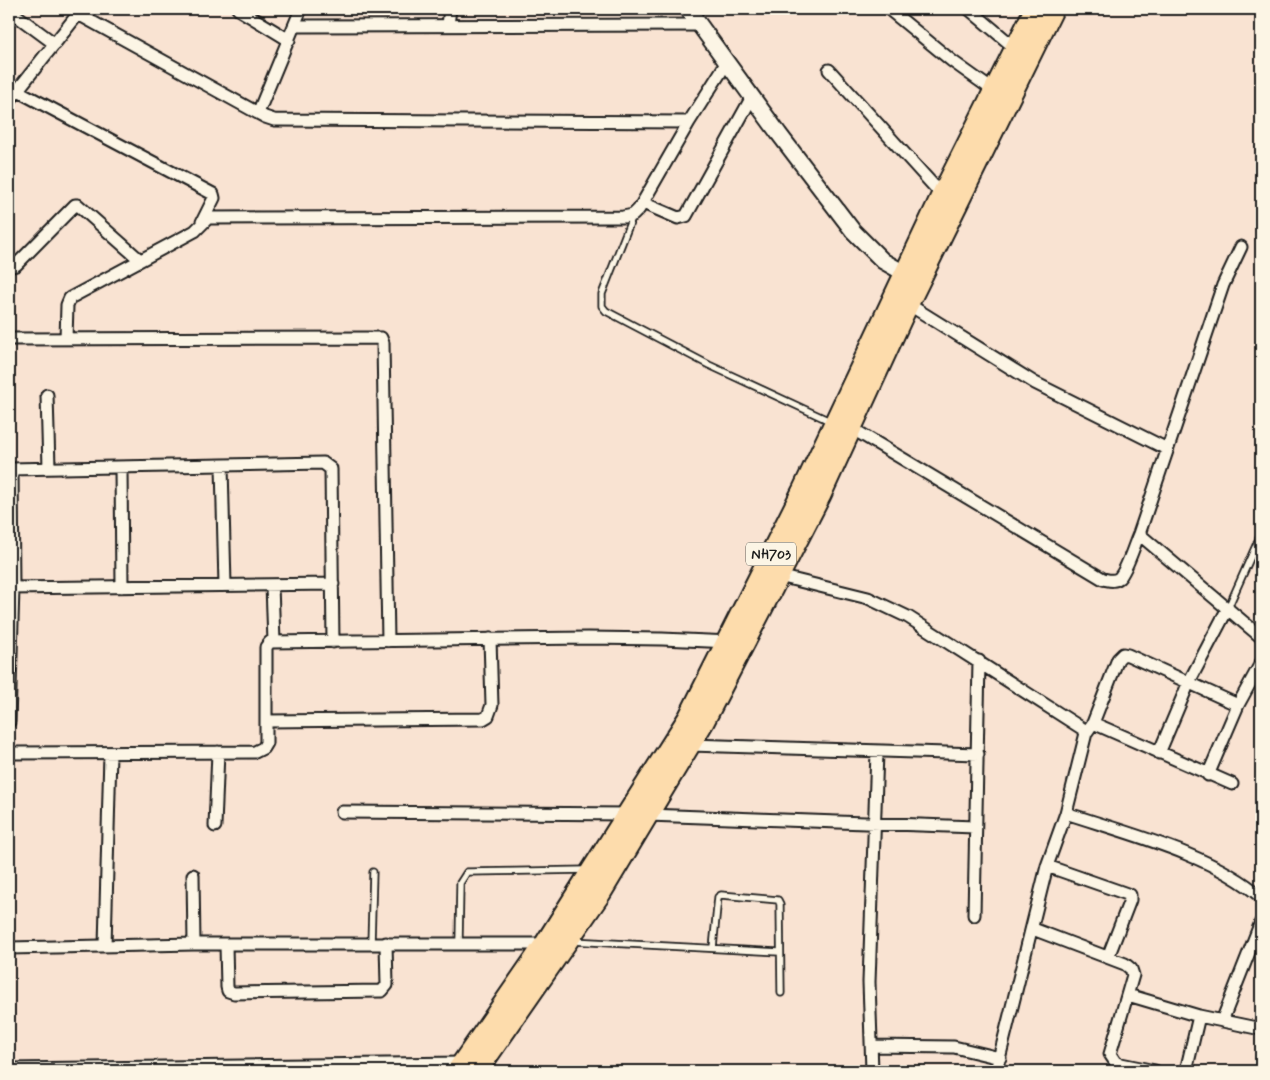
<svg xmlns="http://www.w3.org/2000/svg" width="1270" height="1080" viewBox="0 0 1270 1080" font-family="Mynerve,sans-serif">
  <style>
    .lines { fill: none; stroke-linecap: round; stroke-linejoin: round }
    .service-casing { stroke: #1c1c1c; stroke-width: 9 }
    .minor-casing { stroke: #1c1c1c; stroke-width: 15 }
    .tertiary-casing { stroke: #1c1c1c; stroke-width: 19 }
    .trunk-casing { stroke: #1c1c1c; stroke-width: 24 }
    .service { stroke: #fcf5e5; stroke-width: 5.5 }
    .minor { stroke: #fcf5e5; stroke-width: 11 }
    .tertiary { stroke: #fcf5e5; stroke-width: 15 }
    .trunk { stroke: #fddcac; stroke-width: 20 }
    .labels { text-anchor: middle; stroke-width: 4.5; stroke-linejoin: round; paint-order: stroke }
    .shield { fill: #fcf5e5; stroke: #5f5d58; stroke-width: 1 }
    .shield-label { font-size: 14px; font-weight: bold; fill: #1c1c1c }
  </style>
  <rect width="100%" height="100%" fill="#f9e3d2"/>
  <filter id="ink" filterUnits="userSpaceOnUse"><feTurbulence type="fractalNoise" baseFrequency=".02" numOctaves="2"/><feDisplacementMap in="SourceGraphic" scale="10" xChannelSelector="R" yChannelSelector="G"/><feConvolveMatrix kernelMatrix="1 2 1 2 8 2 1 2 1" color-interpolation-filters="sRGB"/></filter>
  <g filter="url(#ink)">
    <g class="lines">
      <g class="service-casing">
        <path id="service" d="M633,215L602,294V306L606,311L709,365L832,422
          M1228,608L1261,534
          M572,941L779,952
          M371,943L373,872
          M459,943L460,883L467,872L587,870
          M713,948L718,897L721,895L778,900L780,904L781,993"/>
      </g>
      <g class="minor-casing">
        <path id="minor" d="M238,9L289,40
          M969,9L1015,48
          M9,10L55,44
          M891,11L952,61L994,91
          M78,14L265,117L274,120L689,122
          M448,25L450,9
          M294,26L701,25
          M829,70L942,195
          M18,91L213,194L214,198L202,222
          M9,101L82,9
          M258,113L301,9
          M643,203L678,218L686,216L752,97
          M9,267L16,265L75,205H78L140,260
          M908,304L1035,383L1167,449
          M9,339L381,338L383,343L388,641
          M66,339L67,305L70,298L195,231L208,218L623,217L633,215L639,209L689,122L727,62
          M47,395L49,468
          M853,429L1103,579C1109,580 1114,582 1119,578C1127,570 1134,545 1139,534L1223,285L1241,247
          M222,466L225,585
          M121,467L122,587
          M9,469L323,463L331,469L333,642
          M1139,534L1261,637
          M779,576L868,598L908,617L1083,729L1086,733
          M272,585L274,642
          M9,588L333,584
          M266,721L483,719L488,716L492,705L490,639
          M9,722L13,588L12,469
          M1093,723L1232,784
          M690,745L978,754
          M9,753L255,752L263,748L266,743V647L270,642L588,638L662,639L731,642
          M1159,753L1189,682L1228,608
          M1208,775L1238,705L1261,663
          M342,812L629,814
          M1066,813C1126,833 1214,855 1261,897
          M648,815L975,827
          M215,826L218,752
          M1047,866L1130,895V900L1108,957
          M193,875L194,944
          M974,915L979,661
          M1033,929L1125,964L1131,969L1133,975L1110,1054L1116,1063L1155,1071
          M226,945L227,987L228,991L234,993L382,991L387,985L386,943
          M105,946L110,753
          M9,948L194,944H545
          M1128,995L1199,1016L1261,1029
          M1222,1021L1261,922
          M872,1046L954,1047L1000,1058
          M9,1069L463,1063
          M872,1071L869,982L877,752
          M996,1071L1047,866L1066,813L1086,733L1093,723L1118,659L1123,654L1128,655L1238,705
          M1186,1071L1199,1016"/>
      </g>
      <g class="tertiary-casing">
        <path id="tertiary" d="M688,9L779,134L853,231L883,261L913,278"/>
      </g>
      <g class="trunk-casing">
        <path id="trunk" d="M457,1071L545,944L689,717L802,492L942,195L1035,9
          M477,1071L600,894L704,721L820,496L908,304L1053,9"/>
      </g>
      <use href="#service" class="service"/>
      <use href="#minor" class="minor"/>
      <use href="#tertiary" class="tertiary"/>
      <use href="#trunk" class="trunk"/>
    </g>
  </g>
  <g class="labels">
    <rect class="shield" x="746" y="542.5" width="50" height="23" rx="4"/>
    <g class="shield-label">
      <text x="771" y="559">NH703</text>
    </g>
  </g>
  <rect width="1270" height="1080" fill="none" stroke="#fcf5e5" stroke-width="30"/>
  <rect x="15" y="15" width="1240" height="1050" fill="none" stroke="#1c1c1c" stroke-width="2" filter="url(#ink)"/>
</svg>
